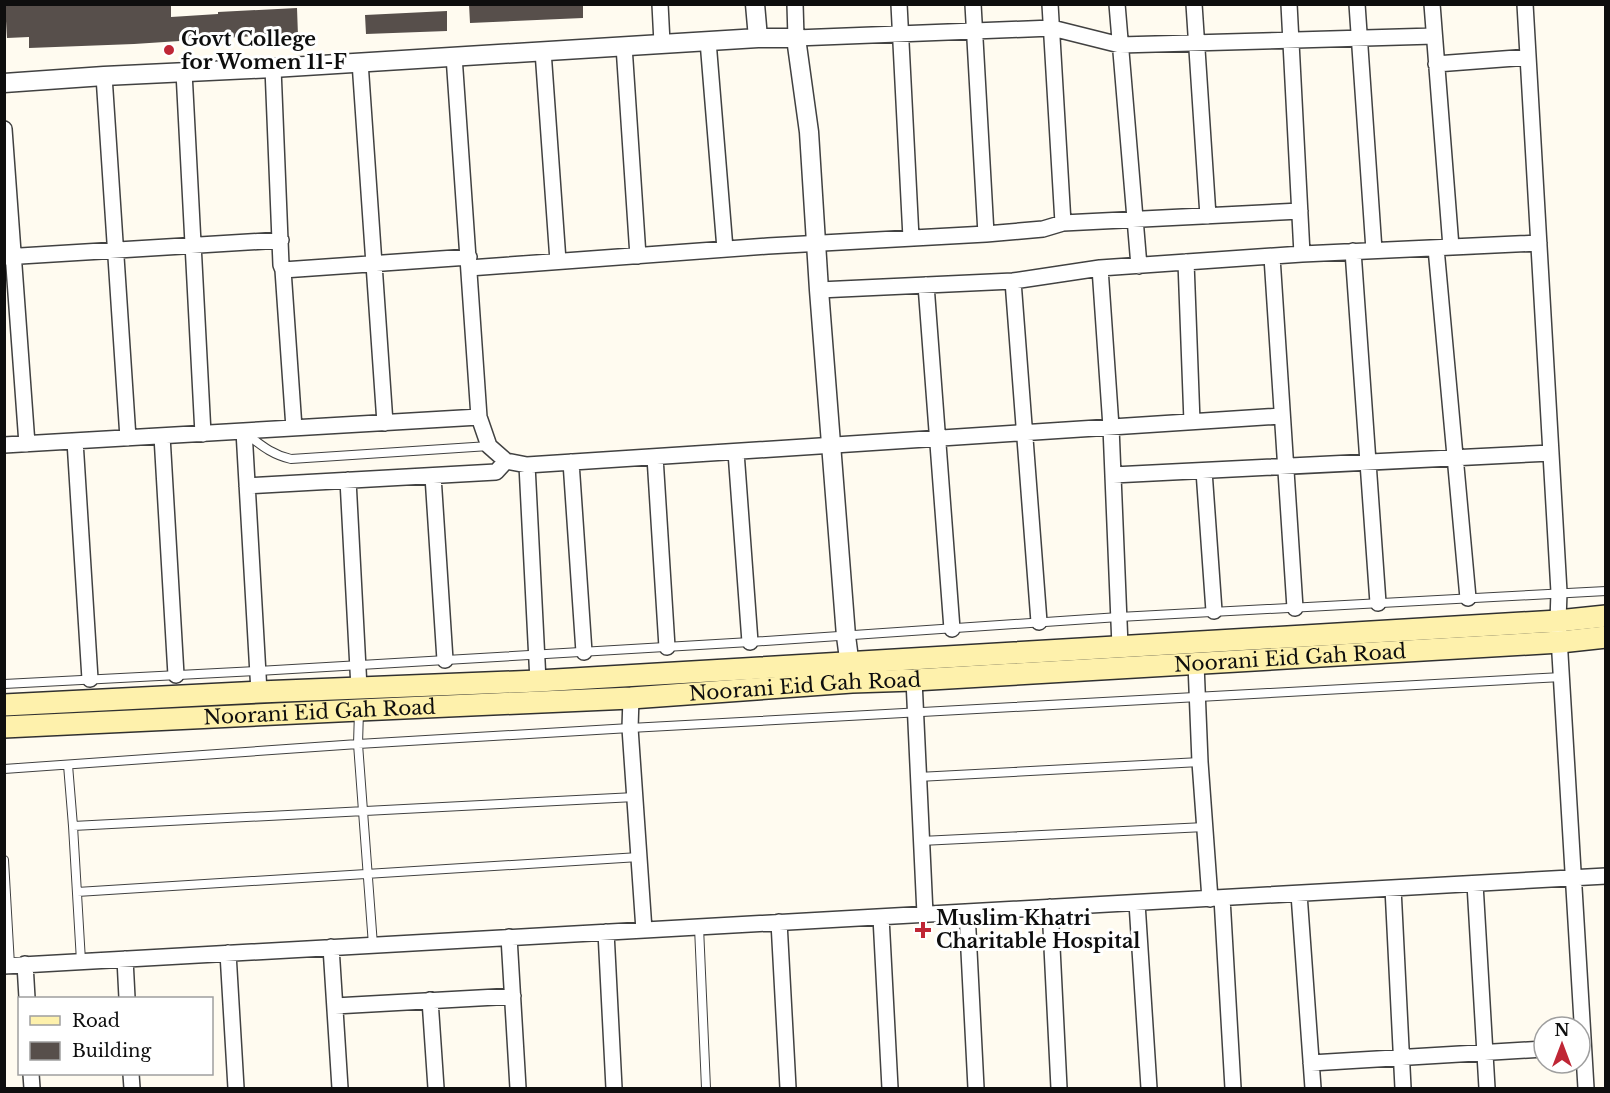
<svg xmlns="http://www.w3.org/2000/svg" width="1610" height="1093" viewBox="0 0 1610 1093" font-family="'Libre Baskerville',serif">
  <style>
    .building { fill: #574f4b }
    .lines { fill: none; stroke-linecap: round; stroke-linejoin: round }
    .service-casing { stroke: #414141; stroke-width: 10 }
    .minor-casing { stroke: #414141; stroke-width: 18 }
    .tertiary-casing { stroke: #414141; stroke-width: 21 }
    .secondary-casing { stroke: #303030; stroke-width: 24 }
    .service { stroke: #fff; stroke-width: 8 }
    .minor { stroke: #fff; stroke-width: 15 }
    .tertiary { stroke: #fff; stroke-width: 18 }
    .secondary { stroke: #fef1ac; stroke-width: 21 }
    .poi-dot { fill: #bf2635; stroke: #fff; stroke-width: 2 }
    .labels { text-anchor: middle; stroke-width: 6; stroke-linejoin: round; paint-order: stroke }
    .poi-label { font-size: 20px; font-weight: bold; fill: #0e0e0e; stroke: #fff; text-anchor: start }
    .street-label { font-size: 20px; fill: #0e0e0e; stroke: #fff }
  </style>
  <rect width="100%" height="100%" fill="#fffbf0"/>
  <path class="building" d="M5,4H171V17L218,14V12L297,8L298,36L257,38V36L134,44L29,48V37L7,38Z
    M469,4H583V18L470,23Z
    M447,11V31L366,34L365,15Z"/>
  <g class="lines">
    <g class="service-casing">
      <path id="service" d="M244,432C260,444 270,454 291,459L489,446
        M4,684L258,671L750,642L1119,617L1606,591
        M359,711L358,744L373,945
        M68,765L73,826
        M4,769L358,744L630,728L1562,677
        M918,777L1200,762
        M921,841L1205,827
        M4,860L10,965
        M77,892L639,857
        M699,927L706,1088
        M81,961L73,826L635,797"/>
    </g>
    <g class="minor-casing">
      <path id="minor" d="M660,4L662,43
        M795,4L796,38L1052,28L1120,45L1434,36
        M899,4L911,238
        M973,4L986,234
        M1050,4L1063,223
        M1117,4L1139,266
        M1194,4L1208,216
        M1289,4L1302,254
        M1357,4L1374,250
        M1432,4L1451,247
        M1525,4L1559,592L1558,621L1586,1088
        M708,41L725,249
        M624,46L638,256
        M543,51L558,261
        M454,56L479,417L489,446L506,461L527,465L538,681
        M360,62L385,423
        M1436,64L1528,57
        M273,68L281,265L283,270L469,257
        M184,72L203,434
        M104,76L128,438
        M4,129L27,444
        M1436,248L1468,598
        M1353,251L1378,603
        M4,257L281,240
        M1272,257L1295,608
        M1186,262L1192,422
        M469,268L768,246L986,234L1043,229L1063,223L1300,211
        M1100,268L1111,427L1120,646
        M283,270L294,428
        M1013,281L1039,622
        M926,285L952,629
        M819,290L1013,281L1100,268L1302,254L1539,243
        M244,431L259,692
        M162,436L176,675
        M75,441L90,679
        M4,445L479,417
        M736,452L750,642
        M655,457L667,647
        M571,462L584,652
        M527,465L1281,416
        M1204,471L1214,611
        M1113,475L1551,453
        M433,476L445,660
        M348,480L359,688
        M247,486L496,472L506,461
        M1196,664L1200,762L1210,899
        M914,680L925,914
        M631,698L630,728L644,930
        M1475,884L1487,1088
        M1393,888L1403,1088
        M1299,894L1313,1088
        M1222,898L1233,1088
        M1137,903L1149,1088
        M1050,907L1059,1088
        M967,912L976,1088
        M881,917L890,1088
        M779,922L788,1088
        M606,932L614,1088
        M509,937L518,1088
        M331,947L340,1088
        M228,953L236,1088
        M125,959L127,998
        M25,964L27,998
        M4,966L1606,876
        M430,1000L436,1088
        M335,1006L513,996
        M1311,1063L1544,1049
        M31,1074L32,1088
        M131,1074L132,1088"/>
    </g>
    <g class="tertiary-casing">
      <path id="tertiary" d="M755,4L758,38
        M4,83L104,76L273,68L758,38H796L809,132L819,290L846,636L851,674"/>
    </g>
    <g class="secondary-casing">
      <g id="secondary">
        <path d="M4,705L259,692L538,681L1558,621L1606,616"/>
        <path id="s1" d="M4,727L359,710L631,698L852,682L914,680L1560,642L1606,637"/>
      </g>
    </g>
    <use href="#service" class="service"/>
    <use href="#minor" class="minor"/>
    <use href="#tertiary" class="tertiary"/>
    <use href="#secondary" class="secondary"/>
  </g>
  <g class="poi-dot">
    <circle cx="169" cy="50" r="6"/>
    <path d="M920 921h6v6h6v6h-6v6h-6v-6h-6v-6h6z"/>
  </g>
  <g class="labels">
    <g class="poi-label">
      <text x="181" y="46">Govt College<tspan x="181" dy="23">for Women 11-F</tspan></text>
      <text x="936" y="925">Muslim Khatri<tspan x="936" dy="23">Charitable Hospital</tspan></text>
    </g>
    <g class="street-label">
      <text dy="7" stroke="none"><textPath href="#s1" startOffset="1288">Noorani Eid Gah Road</textPath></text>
      <text dy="7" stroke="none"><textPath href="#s1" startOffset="802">Noorani Eid Gah Road</textPath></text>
      <text dy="7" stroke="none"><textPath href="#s1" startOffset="316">Noorani Eid Gah Road</textPath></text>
    </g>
  </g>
  <rect width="1610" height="1093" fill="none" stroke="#0e0e0e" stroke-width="12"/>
  <rect x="18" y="997" width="195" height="78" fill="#ffffff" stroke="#9f9f9f" stroke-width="1.5"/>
  <rect x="30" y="1016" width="30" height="9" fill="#fef1ac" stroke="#9f9f9f" stroke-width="1.5"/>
  <text x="72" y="1027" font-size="18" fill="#0e0e0e">Road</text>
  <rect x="30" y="1042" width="30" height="18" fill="#574f4b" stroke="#9f9f9f" stroke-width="1.5"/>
  <text x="72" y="1057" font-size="18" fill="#0e0e0e">Building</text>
  <g transform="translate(1562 1045)"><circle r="28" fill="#ffffff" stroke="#9f9f9f" stroke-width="1.5"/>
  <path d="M0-4.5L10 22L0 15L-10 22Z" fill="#bf2635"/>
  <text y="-9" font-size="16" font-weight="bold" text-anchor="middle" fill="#0e0e0e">N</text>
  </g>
</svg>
